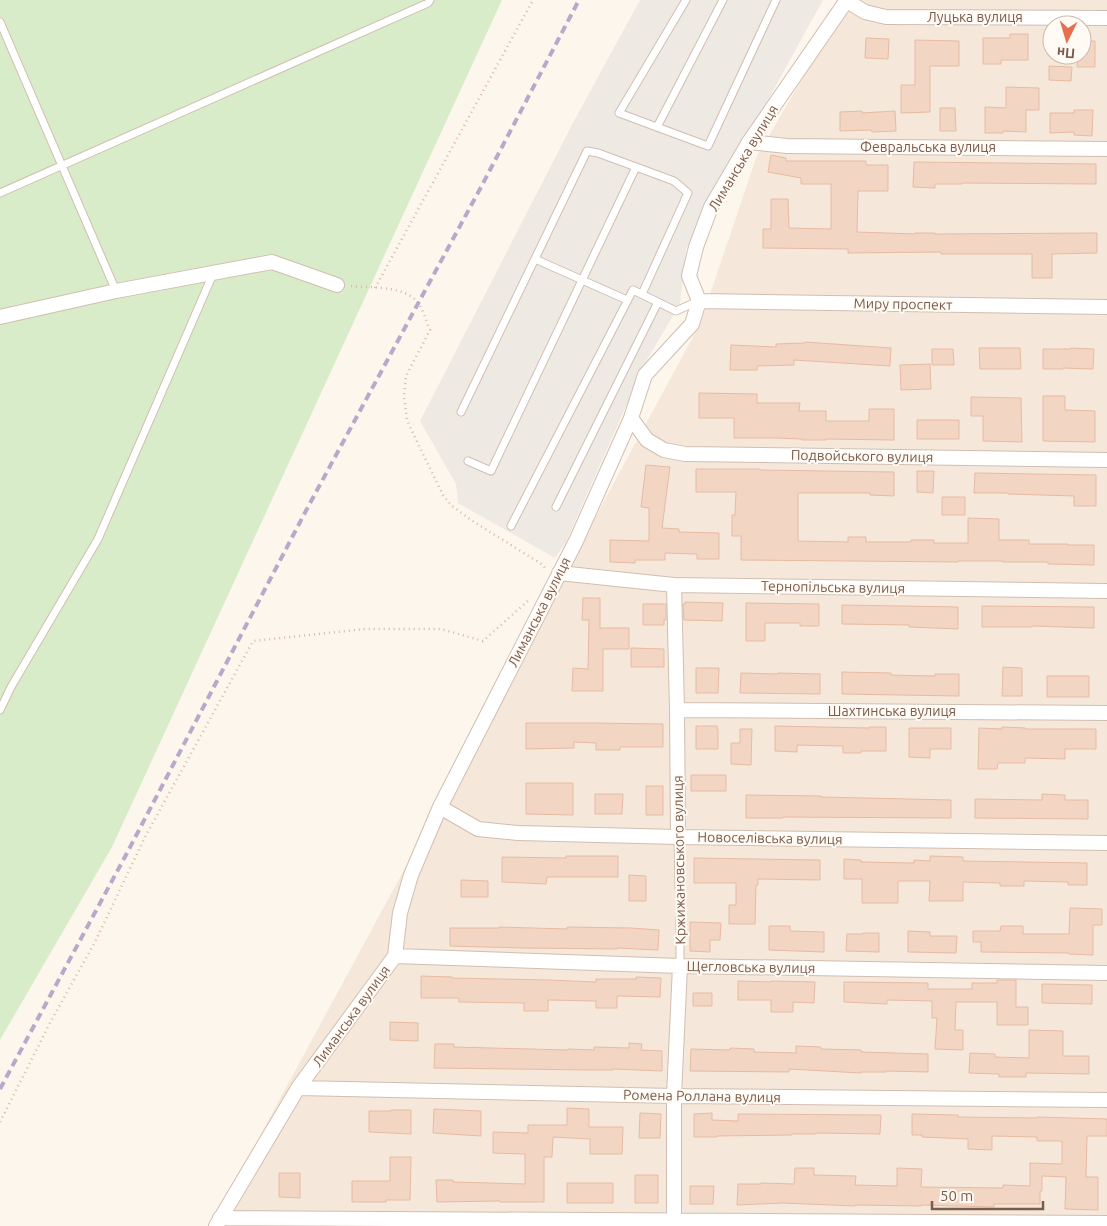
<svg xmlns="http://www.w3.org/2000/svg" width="1107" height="1226" viewBox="0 0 1107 1226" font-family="Ubuntu,sans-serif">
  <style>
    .residential { fill: #f5e8da; fill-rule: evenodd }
    .industrial { fill: #efe9e4 }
    .green { fill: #d8ecc9 }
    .building { fill: #f3d5c3; stroke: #e6bba3 }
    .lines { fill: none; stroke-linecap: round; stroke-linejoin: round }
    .service-casing { stroke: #d1beb0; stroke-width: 9 }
    .minor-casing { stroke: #d1beb0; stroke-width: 16 }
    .path { stroke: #d9b8a5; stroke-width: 2.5; stroke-dasharray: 1 4; stroke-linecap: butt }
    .service { stroke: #fff; stroke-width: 7 }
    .minor { stroke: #fff; stroke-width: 14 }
    .rail { stroke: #b9a8c9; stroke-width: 4; stroke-dasharray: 8 5; stroke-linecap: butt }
    .labels { text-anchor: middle; stroke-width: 4; stroke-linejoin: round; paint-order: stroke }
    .street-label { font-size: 14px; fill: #7a5c4d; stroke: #fffaf3 }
  </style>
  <rect width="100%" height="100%" fill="#fdf6ec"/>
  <path class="residential" d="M848,0H1107V1226H211L700,324L756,158ZM1052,25H1082V55H1052Z"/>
  <path class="industrial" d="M640,0H823L768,100L721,179L686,249L680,304L645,363L566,542L555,558L458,503L456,484L420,421L574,121Z"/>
  <path class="green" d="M0,0H502L112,847L0,1040Z"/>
  <path class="building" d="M1010,34H1028V60H1001V64H983V38H1010Z
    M866,38L889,39L888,59L865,58Z
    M915,40L959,41V66H930V112L901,113V85H915Z
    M1082,41H1095V67H1077V55H1082Z
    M1049,66L1072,67L1071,81L1049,80Z
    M1006,87L1039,88V110H1026V132L1003,131V133H985V107L1006,108Z
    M940,108H955L956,131H940Z
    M1074,110H1093L1092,136L1074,135V132L1050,133V113H1074Z
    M862,111V113L895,111L896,131L872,132L871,130L840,131V112Z
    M771,155L786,158V161H866V165H888V191H858L857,232L915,234V233H935V234L1097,233V253L1052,254V278H1032V254H941V252L848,253V249L763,248V229H771V199H788L789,228L831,229V184H801V178L768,172Z
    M914,162L1096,164V184L962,183V184H935V188L913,187Z
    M805,342L891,348L890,366L794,360V365L757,366V370H730L731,345L776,347V344L805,343Z
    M979,348H1020L1021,369H980Z
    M1071,348L1094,349L1093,369L1063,368V369H1043V349H1070Z
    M932,349H953L954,365H932Z
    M930,364L931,389L901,390L900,365Z
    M699,393L757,394V403H800L799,411H826V421H869V409H894V440L826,439V440H802V439L776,438H734V418H699Z
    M1043,396H1065V410L1095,411V442L1043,441Z
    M971,397L1021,398L1022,442L983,441V416H971Z
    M917,420H959V439H917Z
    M646,465L670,467L662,528L679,529V532L719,533V559H697V554L665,553V560H635V563L610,562V540L649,541V508L641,507Z
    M696,469H760V470L894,472V496L870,495V493H798V541L848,542V537H866V542H911V540H934V543H968V518L999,519V540H1029V544H1068V545H1094V565L1048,564V562H1003V561H958V562L741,560V536H732V515H735L736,492H696Z
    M917,471H934L933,493L917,492Z
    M975,473L1096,475V506H1074V496L1008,494V493H974Z
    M942,497H965V515H942Z
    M583,598H600V628H629V649H603V691H572L573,668L588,669L589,620H582Z
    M685,602L723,603L722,621L684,620L683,604H685Z
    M746,603L819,604V626H800V623H765V641H746Z
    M643,604H666V620H664V625H643Z
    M842,605L958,607V629L909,627V625L842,624Z
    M982,606L1094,607V628L1032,626V627H982Z
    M631,648L664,649V667H631Z
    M1003,667L1022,668V696H1002Z
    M696,668H719L718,693H696Z
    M842,672L891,673V675L935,676V674H959V696L842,694Z
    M741,673L778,674V673L820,674V694L740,693Z
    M1047,676H1089V697H1047Z
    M526,723H594L663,724V747H620V750H596V743L574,742V748L526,749Z
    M696,726H717V729H718V749H696Z
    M775,726L869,728V727H886V751H861V753H843V746L797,745V752L775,751Z
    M1002,727L1025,728V729H1096V749H1065V759L1025,758V763H998L997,769H978L979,728L1002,729Z
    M909,728H951V749H930V758L909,757Z
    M740,729H752L751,765L731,764V743H740Z
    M691,775H726V791H691Z
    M526,783H573V815L526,814Z
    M646,786H663V815H646Z
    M595,794H623L622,814H595Z
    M1042,794L1065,795V800H1088V819L975,818V799L1042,800Z
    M746,795L821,796V797L951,800V818L783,817V818H746Z
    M566,856H618V877H547L546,884L502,882V857L566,858Z
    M930,856L963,857V861L1087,863V885H1068V882L1024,881V886H1000V883L963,882V901H929L930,881H898V903H862V879H844V859L861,860V862L914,863V860L930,861Z
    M694,858L820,860V880L758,879V885H756L755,924H729V905H736V883H694Z
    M629,875L646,876V901H629Z
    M461,880L488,881V897H461Z
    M1070,908L1102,909V925H1093V955L1069,954V953L981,952V942H973V931H1000L1001,926H1023V934H1069Z
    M690,922L721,923L720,940H710V952L690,951Z
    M769,926H790V931L824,932V952L769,950Z
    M499,927L567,929V927L631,928L659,930L658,950L617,948V949L523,948L450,946V928H499Z
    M908,931L930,932V936H957L956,953L908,952Z
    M863,933H879V952L846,951L847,934H863Z
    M421,976L452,977V978L548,980L596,982V979H636V977L661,978L660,997L617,996V1008H596V1001L548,1000V1011H524V1003L459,1002V998H421Z
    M997,980H1016V1007H1028V1025H997V1002H956L955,1030H963V1050L935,1049L937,1018H932V1001L887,1000V1004L844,1002V982L928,983V989H972V983H997Z
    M738,981L771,982V981L815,982L814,1003L793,1002V1012H771V1000H738Z
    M1042,984L1092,985V1004L1042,1003Z
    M693,993H712V1006H693Z
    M390,1022L418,1023V1041L390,1040Z
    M1029,1030L1063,1031V1056H1089V1074L1026,1073V1077H999V1074L969,1073L970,1053L995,1054V1057L1029,1058Z
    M629,1043L642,1044L641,1050L662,1051V1071L613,1069V1070H590L434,1068L435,1044H454V1047L568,1050V1049L594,1050V1047L629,1048Z
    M796,1046L821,1047V1049L861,1050V1052L928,1054V1072L886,1071V1072H861V1073L789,1069V1072L690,1071L691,1049L730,1050V1048L754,1049V1052L796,1053Z
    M567,1108L589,1109V1127H623L622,1154H590V1139L553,1137L552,1157H544V1202H500V1201L437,1202L436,1180H453V1182L525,1184V1154L493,1153V1132L528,1133V1125H567Z
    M434,1109L481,1111V1136L433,1133Z
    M391,1110H411V1134L369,1132V1111H391Z
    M640,1113L661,1114L660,1138H639Z
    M712,1113V1120L738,1121V1114L881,1115L880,1134L816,1133V1134H792V1135L717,1136V1137H694V1114Z
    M912,1114L958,1115V1117L1037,1118V1117L1107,1119V1136H1087L1086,1177H1098V1210L1065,1209L1066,1177L1042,1176V1191H1040V1204H994V1207L921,1205V1206L855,1205V1206L783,1203L737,1205L738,1184H761V1183L794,1184L795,1168H814V1175L856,1176L855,1185L897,1186V1168L922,1169L921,1187L1003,1188V1185L1030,1186V1163L1062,1164V1141H1037V1137L992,1136V1150L968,1149V1139L922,1137V1135H912Z
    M390,1157H411L410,1200H386V1202H352V1181H390Z
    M279,1173H300V1198L279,1197Z
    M635,1175H658V1203H635Z
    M567,1183H613V1203H567Z
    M690,1186H714L713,1204H690Z"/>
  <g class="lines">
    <g class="service-casing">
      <path id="service" d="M686,0L619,113L708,146L776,0
        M0,22L116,291
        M657,127L723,0
        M0,193L428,3L430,0
        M535,259L627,300
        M461,412L587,151L598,153L674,181L688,193L642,294
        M468,461L491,471L636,167
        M556,507L658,302
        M511,526L633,290L676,311L698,301
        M0,710L11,687L98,539L213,274
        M678,837L679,888
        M680,966V917"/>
    </g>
    <g class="minor-casing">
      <path id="minor" d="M847,1L865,12L886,17L1107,18
        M749,142L787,146L1107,149
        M699,301L1107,307
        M0,317L116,291L272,262L337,285
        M631,418L647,440L664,450L685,454L1107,460
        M559,573L674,585L1107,591
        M674,585L677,710L678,837
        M677,710L1107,713
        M440,807L478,829L518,833L678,837L1107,843
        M395,956L680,966L1107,973
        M298,1088L674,1096L1107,1100
        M220,1218L1107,1223
        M216,1226L298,1088L395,956L400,913L411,875L440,807L576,541L631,418L645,375L692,324L699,301L689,276L696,247L711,207L749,142L847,0
        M674,1226V1096L680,966"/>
    </g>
    <path class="path" d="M351,286C371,288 406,285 419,304C424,312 426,322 430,330L406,376L404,396L407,420L419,446L443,495L452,506L474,522L543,565L545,568
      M375,288L533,0
      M0,1122L51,1021L95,942L145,837L253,641L365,629H441L483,641L530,599"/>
    <use href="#service" class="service"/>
    <use href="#minor" class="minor"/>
    <path class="rail" d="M0,1089L127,853L309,505L480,189L579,0"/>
  </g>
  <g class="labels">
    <g class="street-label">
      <text x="975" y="22">Луцька вулиця</text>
      <text x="928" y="152">Февральська вулиця</text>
      <text transform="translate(743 158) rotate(-59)" y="5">Лиманська вулиця</text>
      <text transform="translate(903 304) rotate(1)" y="5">Миру проспект</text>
      <text transform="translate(862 456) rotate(1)" y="5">Подвойського вулиця</text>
      <text transform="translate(833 587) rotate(1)" y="5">Тернопільська вулиця</text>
      <text transform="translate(539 612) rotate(-63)" y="5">Лиманська вулиця</text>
      <text x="892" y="716">Шахтинська вулиця</text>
      <text transform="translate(770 838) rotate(1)" y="5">Новоселівська вулиця</text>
      <text transform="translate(679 860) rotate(-91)" y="5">Кржижановського вулиця</text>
      <text transform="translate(751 967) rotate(1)" y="5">Щегловська вулиця</text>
      <text transform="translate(351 1016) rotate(-54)" y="5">Лиманська вулиця</text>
      <text transform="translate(702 1096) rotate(1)" y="5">Ромена Роллана вулиця</text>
    </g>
  </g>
  <g transform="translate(1067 40) rotate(185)"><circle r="24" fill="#fffaf3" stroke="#cabbb1"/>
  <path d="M0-4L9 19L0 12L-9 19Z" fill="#e76f51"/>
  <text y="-8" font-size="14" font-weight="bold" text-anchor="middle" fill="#7a5c4d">Пн</text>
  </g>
  <path d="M932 1201v8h111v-8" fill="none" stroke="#7a5c4d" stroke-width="2.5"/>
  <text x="940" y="1201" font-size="15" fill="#7a5c4d" stroke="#fffaf3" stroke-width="4" paint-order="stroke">50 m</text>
</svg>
